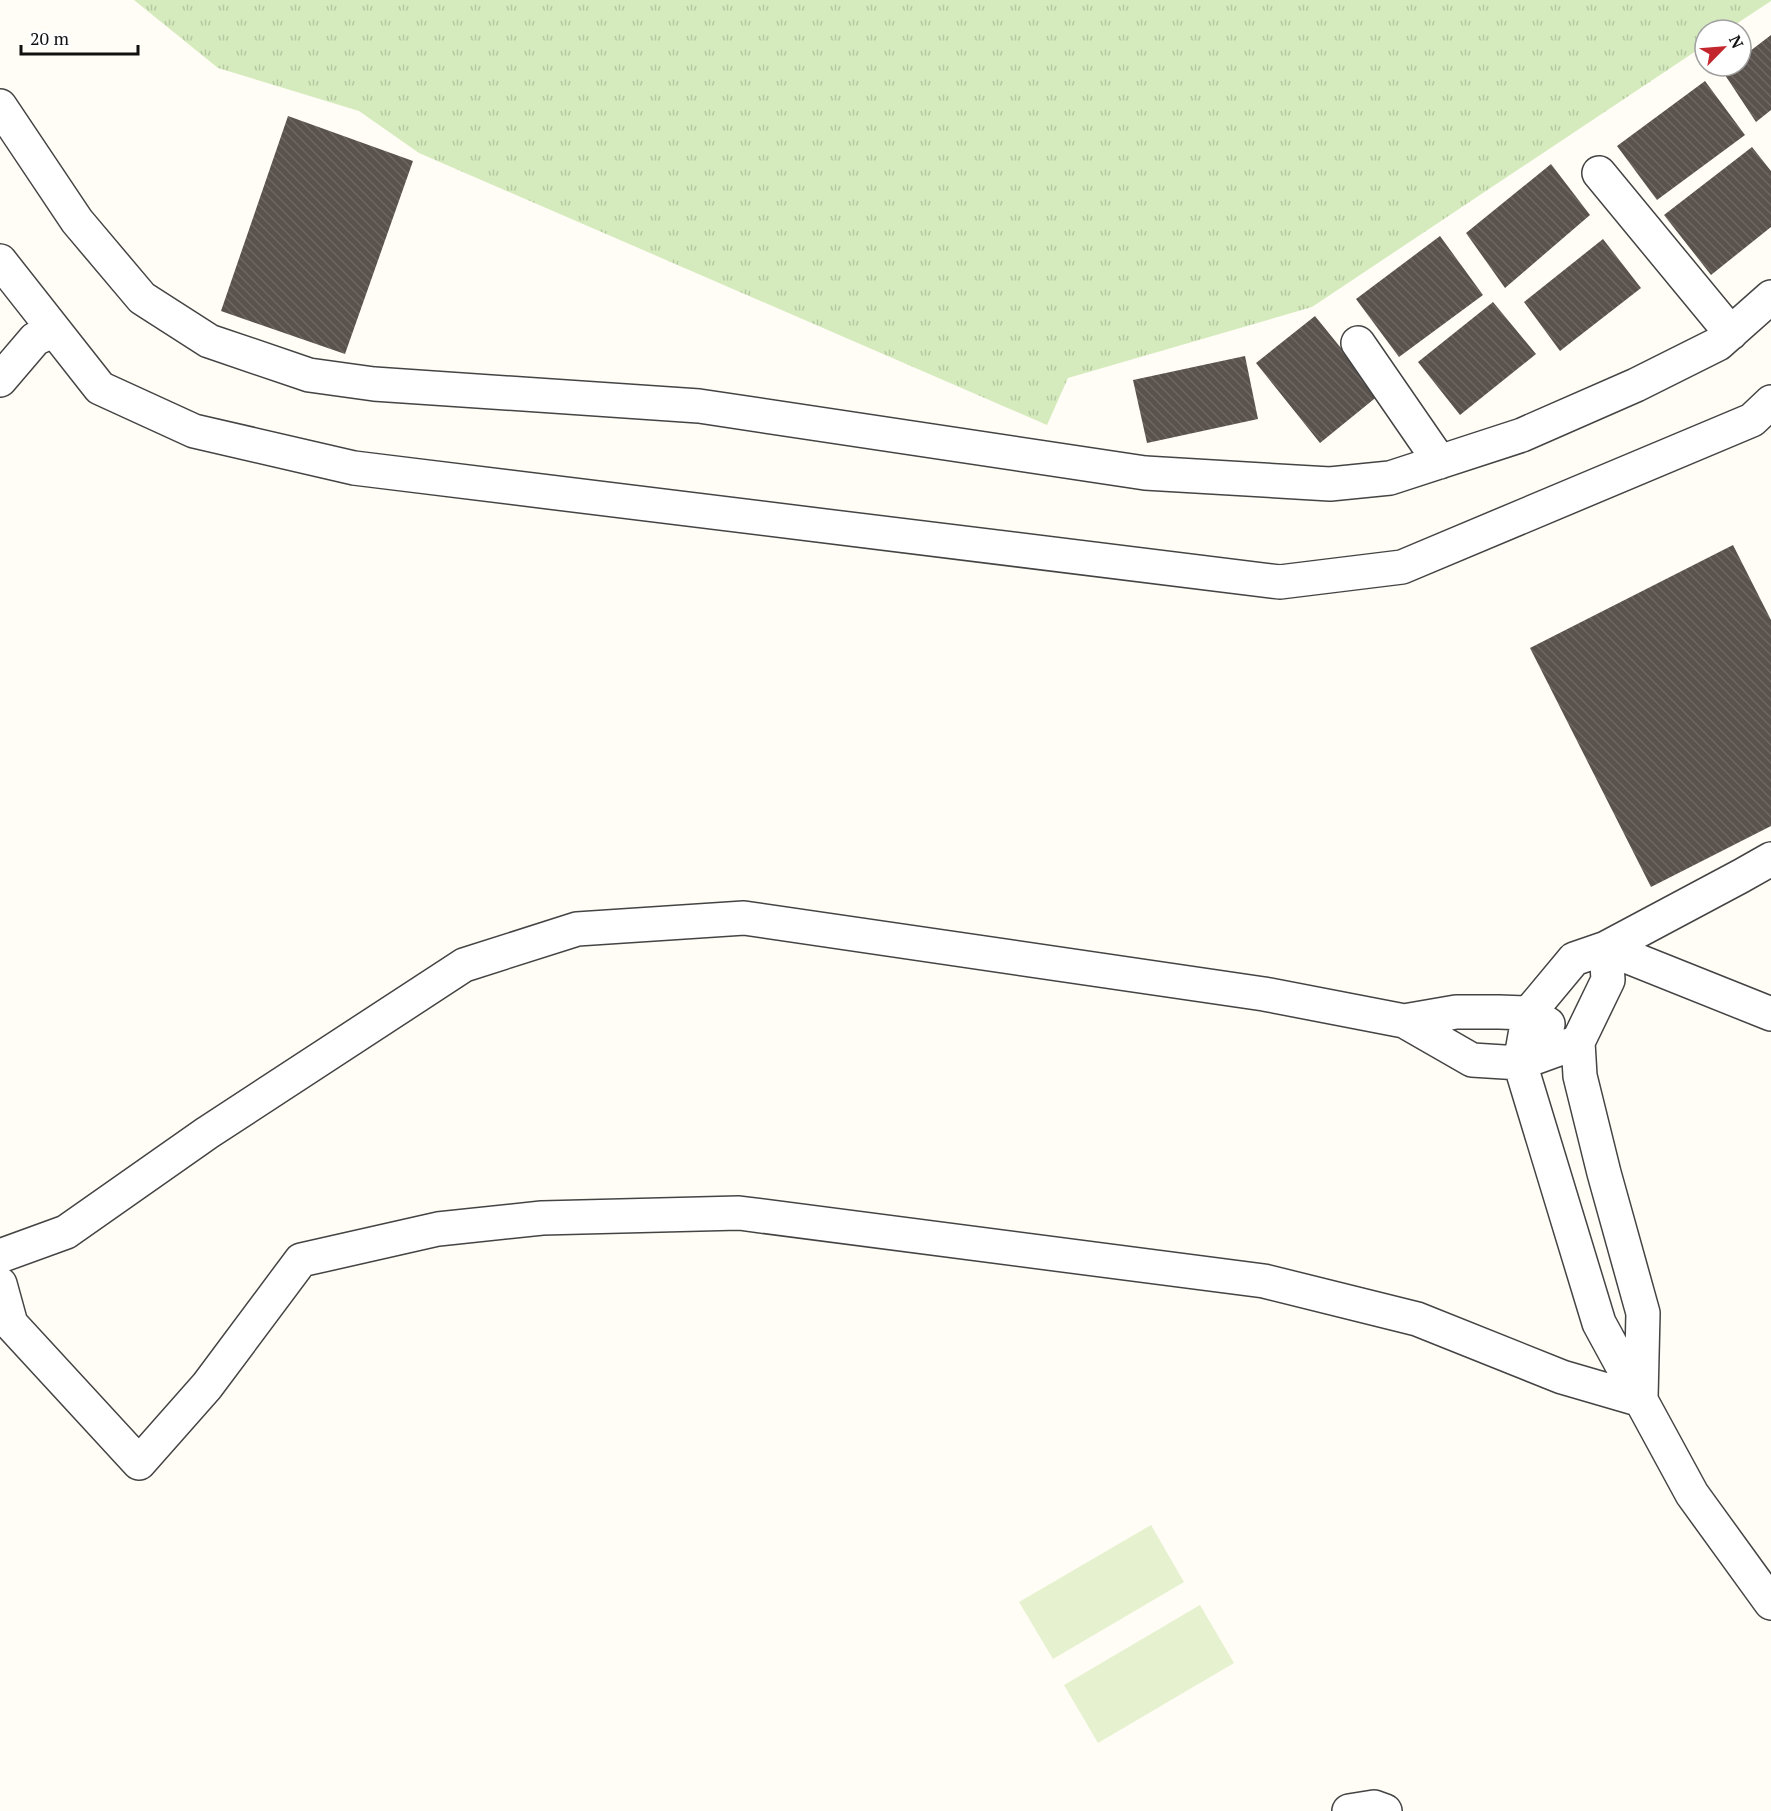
<svg xmlns="http://www.w3.org/2000/svg" width="1771" height="1811" viewBox="0 0 1771 1811" font-family="'PT Serif',serif">
  <style>
    .grass { fill: url(#grass-tufts) }
    .pitch { fill: #e6f2cf }
    .building { fill: url(#building-back-hatch) }
    .lines { fill: none; stroke-linecap: round; stroke-linejoin: round }
    .minor-casing { stroke: #444; stroke-width: 36 }
    .minor { stroke: #fff; stroke-width: 33 }
  </style>
  <defs>
    <pattern id="grass-tufts" width="24" height="20" patternUnits="userSpaceOnUse" patternTransform="scale(1.5)"><rect width="24" height="20" fill="#d5ebbd"/><path d="M3 7l-1-3M5 7V3M7 7l1-3M15 17l-1-3M17 17v-4M19 17l1-3" fill="none" stroke="#b6c8a1"/></pattern>
    <pattern id="building-back-hatch" width="6" height="6" patternUnits="userSpaceOnUse" patternTransform="scale(1.5)"><rect width="6" height="6" fill="#5a524d"/><path d="M-1 5l2 2M0 0l6 6M5-1l2 2" fill="none" stroke="#6d6662"/></pattern>
  </defs>
  <rect width="100%" height="100%" fill="#fffdf5"/>
  <path class="grass" d="M134,0H1771V1L1727,30H1705V45L1312,307L1068,378L1047,425L419,153L359,111L218,68Z"/>
  <path class="pitch" d="M1151,1525L1184,1582L1053,1659L1019,1602Z
    M1200,1605L1234,1663L1098,1743L1064,1685Z"/>
  <path class="building" d="M1771,35V110L1756,122L1723,72L1731,66H1741V58Z
    M1705,81L1745,135L1657,200L1617,146Z
    M288,116L413,161L345,354L221,311Z
    M1752,147L1771,171V227L1711,275L1664,215Z
    M1551,164L1590,215L1505,288L1466,233Z
    M1440,236L1483,295L1399,357L1356,299Z
    M1603,239L1641,288L1560,351L1524,302Z
    M1493,302L1536,354L1460,415L1418,362Z
    M1315,316L1379,395L1320,443L1256,363Z
    M1245,356L1258,419L1147,443L1133,380Z
    M1733,545L1771,620V826L1651,887L1530,648Z"/>
  <g class="lines">
    <g class="minor-casing">
      <path id="minor" d="M0,106L77,221L142,298L209,341L309,375L374,384L699,406L1145,473L1330,484L1390,478L1522,435L1636,385L1718,344L1771,297
        M1599,173L1731,333
        M0,261L100,388L194,431L354,468L1280,582L1402,567L1752,420L1771,402
        M1358,343L1440,462
        M0,380L35,339L54,330
        M1771,859L1741,876L1606,948L1574,959L1529,1013L1520,1063L1599,1323L1692,1494L1771,1603
        M1606,948L1608,980L1578,1042L1580,1076L1604,1173L1643,1313L1641,1398
        M1606,948L1771,1014
        M1404,1021L1456,1012H1499L1529,1013L1548,1024
        M0,1256L66,1232L207,1133L464,965L577,929L744,918L1264,994L1404,1021L1472,1060L1520,1063L1578,1042
        M0,1284L11,1324L139,1463L207,1386L301,1260L438,1229L542,1218L739,1213L1264,1281L1417,1319L1562,1377L1641,1400
        M1349,1811L1374,1807L1385,1811"/>
    </g>
    <use href="#minor" class="minor"/>
  </g>
  <g transform="translate(1723 48) rotate(65)"><circle r="28" fill="#ffffff" stroke="#a0a0a0" stroke-width="1.5"/>
  <path d="M0-4.5L10 22L0 15L-10 22Z" fill="#c4262e"/>
  <text y="-9" font-size="16" font-weight="bold" text-anchor="middle" fill="#111111">N</text>
  </g>
  <path d="M21 45v9h117v-9" fill="none" stroke="#111111" stroke-width="3"/>
  <text x="30" y="45" font-size="18" fill="#111111" stroke="#ffffff" stroke-width="4.5" paint-order="stroke">20 m</text>
</svg>
